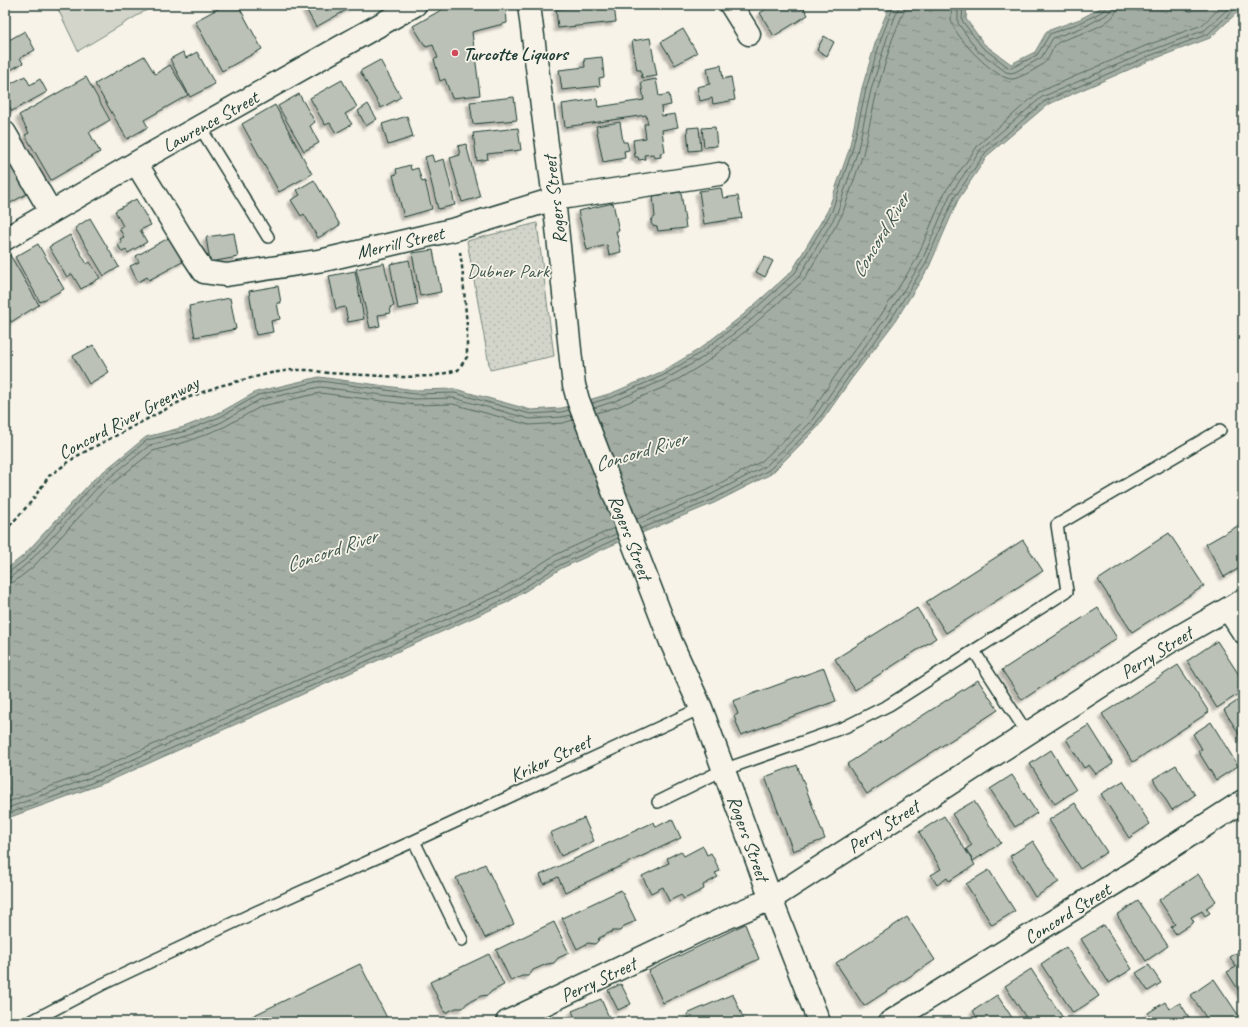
<svg xmlns="http://www.w3.org/2000/svg" width="1248" height="1027" viewBox="0 0 1248 1027" font-family="Caveat,sans-serif">
  <style>
    .park { fill: url(#park-dots); stroke: #79897f }
    .garden { fill: #d3d5ca; stroke: #79897f }
    .water { fill: url(#water-ripples); stroke: #6f8077 }
    .lines { fill: none; stroke-linecap: round; stroke-linejoin: round }
    .shore { stroke: #546a60; stroke-width: 1 }
    .building { fill: #bbc1b6; stroke: #1f3d34; filter: url(#shadow) }
    .lane-casing { stroke: #1f3d34; stroke-width: 14 }
    .street-casing { stroke: #1f3d34; stroke-width: 25 }
    .secondary-casing { stroke: #1f3d34; stroke-width: 25 }
    .path { stroke: #1f3d34; stroke-width: 2.5; stroke-dasharray: 4 3; stroke-linecap: butt }
    .lane { stroke: #f7f3e8; stroke-width: 11 }
    .street { stroke: #f7f3e8; stroke-width: 22 }
    .secondary { stroke: #f7f3e8; stroke-width: 22 }
    .poi-dot { fill: #d1495b; stroke: #f7f3e8; stroke-width: 1.5 }
    .labels { text-anchor: middle; stroke-width: 3.5; stroke-linejoin: round; paint-order: stroke }
    .poi-label { font-size: 19px; font-weight: bold; fill: #1f3d34; stroke: #f7f3e8; text-anchor: start }
    .street-label { font-size: 19px; fill: #1f3d34; stroke: #f7f3e8 }
    .park-label { font-size: 19px; fill: #435b52; stroke: #f7f3e8 }
    .water-label { font-size: 20px; font-style: italic; fill: #405950; stroke: #f7f3e8 }
  </style>
  <defs>
    <pattern id="park-dots" width="8" height="8" patternUnits="userSpaceOnUse"><rect width="8" height="8" fill="#d3d5ca"/><path d="M2 2h.1M6 6h.1" fill="none" stroke="#b5b8ae" stroke-width="1.8" stroke-linecap="round"/></pattern>
    <pattern id="water-ripples" width="26" height="14" patternUnits="userSpaceOnUse"><rect width="26" height="14" fill="#a4ada3"/><path d="M2 4q2-2 4 0t4 0M15 11q2-2 4 0t4 0" fill="none" stroke="#858e86"/></pattern>
    <filter id="shadow"><feDropShadow dx="-3.5" dy="3.5" stdDeviation="1" flood-color="#0004"/></filter>
  </defs>
  <rect width="100%" height="100%" fill="#f7f3e8"/>
  <filter id="ink" filterUnits="userSpaceOnUse"><feTurbulence type="fractalNoise" baseFrequency=".025" numOctaves="2"/><feDisplacementMap in="SourceGraphic" scale="8" xChannelSelector="R" yChannelSelector="G"/><feConvolveMatrix kernelMatrix="1 2 1 2 8 2 1 2 1" color-interpolation-filters="sRGB"/></filter>
  <g filter="url(#ink)">
    <path class="park" d="M537,223L554,356L490,370L467,241Z"/>
    <path class="garden" d="M56,5H155L78,51Z"/>
    <path class="water" d="M890,5H967L966,19L984,44L1011,64L1035,52L1047,31L1080,19L1106,5H1243V7L1210,38L1151,60L1047,105L988,155L958,200L929,267L894,323L852,378L817,428L771,474L714,503L610,546L562,568L508,602L107,782L5,819V570L23,556L93,480L146,437L184,427L219,413L256,392L319,377L415,390L455,389L531,410L562,408L612,393L661,372L698,350L743,315L792,271L828,210L849,150L862,88L878,34Z"/>
    <g class="lines">
      <path class="shore" d="M952,5C952,11 950,18 952,23C956,38 997,81 1013,79C1020,78 1043,66 1047,60C1051,55 1053,45 1059,42C1075,34 1117,27 1118,5
        M958,5V23L977,50L1006,72L1011,73L1015,72L1041,58L1053,38L1084,27L1106,15L1111,10L1112,5
        M963,5L962,19L963,22L982,47L1008,67L1011,68L1037,55L1050,34L1082,22L1105,10L1106,5
        M592,403L613,397L662,376L700,353L745,318L795,273L832,211L852,151L866,89L882,36L894,5
        M594,408L615,401L664,380L702,358L749,322L799,277L837,213L857,153L871,90L887,38L898,9L899,5
        M596,413L617,407L667,386L705,363L752,326L804,280L842,215L863,154L877,91L892,40L904,11L905,5
        M637,519L707,490L762,461L806,419L840,369L881,315L916,260L945,192L979,144L1039,92L1145,46L1202,25L1223,5
        M639,524L710,495L766,466L810,423L845,373L886,318L921,263L950,195L982,148L1042,97L1147,52L1205,30L1232,5
        M640,529L712,500L769,470L814,426L849,376L890,321L925,265L954,198L986,152L1045,101L1149,56L1208,34L1239,5
        M5,573L9,572L26,559L95,483L147,440L186,431L220,417L258,395L320,381L415,394L455,393L530,414L562,412L569,410
        M5,578L11,577L29,562L99,486L150,445L187,436L222,422L259,400L320,387L414,399L454,398L530,419L562,417L571,415
        M5,584L14,582L33,567L103,491L153,451L189,441L224,427L262,406L320,393L414,405L453,404L529,425L563,423L573,420
        M5,803L101,768L501,589L555,555L614,528
        M5,809L103,773L503,594L558,560L616,534
        M5,815L105,778L506,599L560,565L618,538"/>
    </g>
    <path class="building" d="M225,5H238L262,49L222,71L195,21Z
      M304,5H351L352,7L316,27Z
      M450,5H505L506,7L507,23L472,32L480,95L452,98L445,79L440,81L434,59L438,58L433,45L426,47L413,26Z
      M599,5H614L616,22L558,28L556,9Z
      M772,5H802L808,15L774,36L760,13Z
      M683,29L697,53L675,65L661,42Z
      M25,31L35,50L20,58L23,63L5,73V36L7,35L9,40Z
      M824,36L834,42L827,56L817,50Z
      M650,38L657,76L642,78L641,70H637L632,41Z
      M183,52L186,58L197,52L215,84L190,97L170,59Z
      M144,56L155,74L170,65L188,95L144,120L148,127L127,139L95,84Z
      M602,57L604,77L599,78L600,86L562,90L559,70L585,67L584,59Z
      M380,60L401,97L381,108L360,71Z
      M721,65L723,79L731,77L735,100L713,104L712,98L700,101L697,87L710,84L707,68Z
      M25,76L30,85L40,79L47,92L12,111L5,99V87Z
      M86,77L110,120L89,132L100,152L51,180L25,135L29,133L19,115Z
      M656,79L659,96L669,94L671,105L661,107L662,116L675,114L678,127L662,130L665,152L660,153L661,157L654,158L653,154L644,155L645,159L639,160L638,157H635L633,140L646,138L644,124H648L646,115L565,127L562,104L597,99L598,107L644,100L641,82Z
      M342,80L357,107L345,114L352,124L336,133L330,123L325,125L310,98Z
      M299,94L315,122L310,126L319,143L304,151L278,106Z
      M514,97L517,120L473,124L470,102Z
      M368,104L377,119L366,126L358,111Z
      M275,105L312,174L279,192L242,124Z
      M407,116L413,137L388,145L382,124Z
      M620,122L623,142H627L629,150L624,151L625,158L603,162L596,126Z
      M699,127L701,150L689,151L687,128Z
      M715,127L717,146L704,147L702,128Z
      M518,128L521,150L487,154L488,159L477,161L473,133Z
      M466,144L480,197L462,202L450,158L460,155L458,146Z
      M5,149L30,192L5,206Z
      M432,155L434,162L444,159L455,205L438,209L425,157Z
      M410,165L411,170L418,168L422,182L425,181L432,209L404,217L393,175L397,174L396,169Z
      M314,180L340,225L318,238L304,214L301,216L291,200L300,195L297,190Z
      M721,188L723,198L738,196L742,218L704,224L699,191Z
      M681,192L686,228L658,231L657,227L653,226L651,223L652,219L655,217L653,196Z
      M136,199L151,225L140,230L147,242L128,253L126,250L122,252L118,245L122,243L120,239L124,237L119,228L123,226L115,211Z
      M613,203L619,231H616L621,252L609,255L607,245L587,250L578,211Z
      M90,218L119,267L104,276L75,228Z
      M234,233L238,257L210,262L206,237Z
      M70,235L87,264L90,262L100,278L81,289L72,274L67,277L49,247Z
      M172,236L186,260L149,280L147,277L138,282L130,266L139,262L136,256Z
      M38,244L64,289L40,302L15,257Z
      M433,250L441,292L420,296L412,253Z
      M10,255L39,305L11,322L5,312V257Z
      M765,257L773,261L765,277L756,272Z
      M409,260L418,305L398,309L390,264Z
      M384,263L394,306L390,307L391,313L378,315L380,326L370,328L356,269Z
      M355,271L364,319L348,322L345,307L336,309L329,276Z
      M278,286L281,303H277L280,319L271,321L273,332L256,335L249,291Z
      M230,298L236,329L195,337L189,306Z
      M93,345L109,372L89,384L73,356Z
      M1243,523V566L1224,577L1206,544Z
      M1169,533L1204,586L1132,632L1098,580Z
      M1023,540L1043,571L946,633L926,602Z
      M917,608L936,638L855,690L835,659Z
      M1098,608L1117,638L1022,700L1002,670Z
      M1217,641L1243,681V691L1217,708L1187,661Z
      M1178,665L1209,712L1133,762L1102,714Z
      M824,668L836,701L741,735L734,716L738,714L733,701Z
      M978,680L998,710L867,794L847,764Z
      M1243,697V740L1224,710Z
      M1211,722L1238,766L1216,780L1198,751L1202,749L1193,734Z
      M1089,725L1113,763L1096,774L1089,765L1084,768L1066,739Z
      M1051,750L1076,790L1055,804L1030,764Z
      M797,765L825,839L793,851L765,777Z
      M1176,765L1195,795L1172,810L1153,779Z
      M1012,775L1037,813L1015,827L990,789Z
      M1123,781L1150,824L1129,838L1101,794Z
      M974,801L1001,843L973,861L966,849L972,845L952,814Z
      M1075,803L1107,852L1080,869L1049,820Z
      M944,816L975,865L949,881L947,878L937,885L931,875L941,869L919,832Z
      M584,818L594,841L561,856L550,833Z
      M672,819L681,838L565,892L558,877L544,884L540,875L654,822L656,827Z
      M1033,841L1059,882L1035,897L1010,856Z
      M703,846L707,855L711,853L720,871L715,873L718,877L703,885L704,889L684,899L681,895L669,901L663,887L651,893L642,876L669,863L667,858L681,851L684,856Z
      M485,864L514,924L485,938L456,878Z
      M989,870L1015,911L992,925L966,884Z
      M1198,874L1216,901L1206,908L1210,913L1205,916L1202,911L1191,917L1194,922L1176,934L1171,927L1175,924L1159,900Z
      M621,890L636,921L624,926L620,931H613L599,938L598,941L595,944L588,943L577,949L562,918Z
      M1138,901L1168,946L1146,961L1117,915Z
      M907,917L935,960L864,1006L836,963Z
      M554,922L569,953L558,958L554,963L547,964L533,970L529,976H522L511,981L496,950Z
      M745,924L759,959L663,1003L648,971Z
      M1104,925L1132,969L1109,983L1081,939Z
      M1066,947L1099,996L1073,1013L1041,964Z
      M1243,949V997L1227,972L1236,967L1230,957Z
      M489,954L504,985L492,991L488,995L481,996L467,1003L463,1008H456L445,1013L430,982Z
      M360,964L389,1022H240Z
      M1149,965L1161,983L1148,991L1136,973Z
      M1031,969L1063,1018L1057,1022H1029L1005,986Z
      M1214,979L1243,1022H1209L1191,995Z
      M621,984L631,1004L618,1010L608,990Z
      M733,994L745,1022H690L687,1014Z
      M997,995L1015,1022H980L973,1011Z
      M601,999L611,1022H572L576,1020L572,1011Z
      M1165,1002L1169,1009L1180,1003L1192,1022H1153L1148,1013Z"/>
    <g class="lines">
      <g class="lane-casing">
        <path id="lane" d="M200,127L268,237
          M974,651L1027,733
          M658,802L723,770L845,727L889,705L1067,591L1057,525L1220,430
          M414,841L462,940
          M30,1022L101,985L256,912L414,841L701,708"/>
      </g>
      <g class="street-casing">
        <path id="street" d="M731,5L749,34
          M5,133L51,212
          M136,163L192,254L204,272L226,275L324,260L456,229L554,199L719,174
          M1228,609L1243,632
          M507,1022L719,921L771,899L1166,644L1243,600
          M890,1022L1125,877L1243,801"/>
      </g>
      <g class="secondary-casing">
        <path id="secondary" d="M529,5L554,199L572,369L574,385L578,400L671,642L701,708L771,899L819,1022
          M5,239L151,154L415,5"/>
      </g>
      <path class="path" d="M5,531L31,502L49,476L77,456L187,398L219,386L271,373L291,370H310L328,373L403,377L433,376L458,370L467,357V326L462,266L460,252"/>
      <use href="#lane" class="lane"/>
      <use href="#street" class="street"/>
      <use href="#secondary" class="secondary"/>
    </g>
  </g>
  <circle class="poi-dot" cx="455" cy="53" r="4"/>
  <g class="labels">
    <g class="poi-label">
      <text x="463" y="60">Turcotte Liquors</text>
    </g>
    <g class="street-label">
      <text transform="translate(210 121) rotate(-29)" y="7">Lawrence Street</text>
      <text transform="translate(554 200) rotate(-97)" y="7">Rogers Street</text>
      <text transform="translate(400 242) rotate(-13)" y="7">Merrill Street</text>
      <text transform="translate(128 417) rotate(-28)" y="7">Concord River Greenway</text>
      <text transform="translate(631 537) rotate(69)" y="7">Rogers Street</text>
      <text transform="translate(1156 652) rotate(-32)" y="7">Perry Street</text>
      <text transform="translate(550 758) rotate(-25)" y="7">Krikor Street</text>
      <text transform="translate(883 826) rotate(-33)" y="7">Perry Street</text>
      <text transform="translate(749 838) rotate(70)" y="7">Rogers Street</text>
      <text transform="translate(1067 913) rotate(-32)" y="7">Concord Street</text>
      <text transform="translate(598 979) rotate(-25)" y="7">Perry Street</text>
    </g>
    <g class="park-label">
      <text x="508" y="277">Dubner Park</text>
    </g>
    <g class="water-label">
      <text transform="translate(880 235) rotate(-59)" y="7">Concord River</text>
      <text transform="translate(640 451) rotate(-17)" y="7">Concord River</text>
      <text transform="translate(331 550) rotate(-19)" y="7">Concord River</text>
    </g>
  </g>
  <rect width="1248" height="1027" fill="none" stroke="#f7f3e8" stroke-width="20"/>
  <rect x="10" y="10" width="1228" height="1007" fill="none" stroke="#1f3d34" stroke-width="1.5" filter="url(#ink)"/>
</svg>
